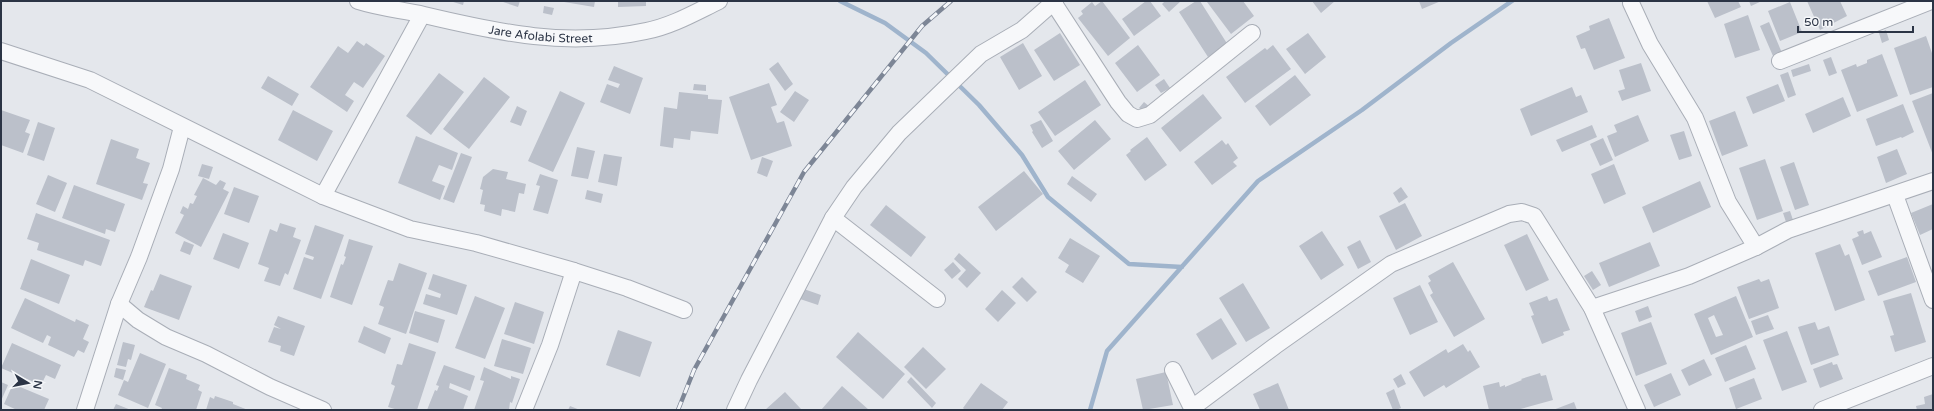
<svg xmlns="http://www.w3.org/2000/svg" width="1934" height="411" viewBox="0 0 1934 411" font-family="'Varela Round',sans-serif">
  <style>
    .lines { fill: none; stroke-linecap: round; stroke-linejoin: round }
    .stream { stroke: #9fb4cc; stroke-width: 4.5 }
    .building { fill: #bbc0ca; fill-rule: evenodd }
    .street-casing { stroke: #a9aeb7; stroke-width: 18 }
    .street { stroke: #f7f8fa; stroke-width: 16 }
    .rail-casing { stroke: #7d8696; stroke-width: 4.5 }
    .rail { stroke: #f4f6f9; stroke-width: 3; stroke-dasharray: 9; stroke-linecap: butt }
    .labels { text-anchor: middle; stroke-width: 4; stroke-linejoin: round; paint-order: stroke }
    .street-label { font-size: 12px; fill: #2b3445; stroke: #f4f6f9 }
  </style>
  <rect width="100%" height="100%" fill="#e4e7ec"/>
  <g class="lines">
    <path class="stream" d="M840,1L885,23L926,53L979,105L1022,155L1048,197L1129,264L1182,267
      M1090,410L1107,351L1258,181L1362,110L1451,43L1512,1"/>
  </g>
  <path class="building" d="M450,1H464L463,5Z
    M500,1H520L518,7Z
    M558,1H595L594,7Z
    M618,1H646V6L618,7Z
    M1102,1L1130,38L1108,56L1078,18L1083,14L1081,11L1092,2L1095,6Z
    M1146,1H1150L1161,16L1134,36L1122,19Z
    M1165,1H1181L1169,12L1162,4Z
    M1196,1H1200L1228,45L1208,57L1179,12Z
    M1208,1H1243L1254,16L1231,34L1207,2Z
    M1312,1H1335L1321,13Z
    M1419,1H1441L1422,9Z
    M1707,1H1738L1741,7L1715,18Z
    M1749,1H1762L1751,6Z
    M1807,1H1840L1847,16L1820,30Z
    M1790,2L1802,32L1780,41L1768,11Z
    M544,6L554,8L552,15L543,13Z
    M1748,15L1760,50L1735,58L1724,24Z
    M1609,18L1625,58L1594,70L1585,48L1581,49L1576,36L1590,30L1589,26Z
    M1769,22L1782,53L1773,56L1760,26Z
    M1886,30L1889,40L1882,43L1879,33Z
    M1060,33L1080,65L1054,81L1034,50Z
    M1308,33L1326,57L1305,74L1286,49Z
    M1926,36L1933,56V87L1910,95L1894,48Z
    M357,41L364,46L366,43L385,56L363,88L354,82L345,95L354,101L347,112L310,87L338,46L348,53Z
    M1023,43L1042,76L1019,90L1000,57Z
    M1138,45L1160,75L1137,92L1115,63Z
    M1273,45L1291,69L1245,103L1226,77L1265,48L1267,50Z
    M1882,54L1898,96L1857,112L1841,70L1856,64L1857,67L1867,63V60Z
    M1831,57L1837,73L1829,76L1823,60Z
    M778,62L793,84L785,91L769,69Z
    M1641,63L1651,91L1622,101L1618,91L1625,89L1619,70Z
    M1809,64L1811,71L1793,77L1791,70Z
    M614,66L643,78L630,114L600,102L607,84L618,88L620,84L608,80Z
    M1788,72L1796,95L1788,98L1780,75Z
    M439,73L464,92L431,135L406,116Z
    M1295,75L1311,95L1270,126L1255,106Z
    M268,76L299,94L292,106L261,88Z
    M484,77L510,97L469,149L443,129Z
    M1164,79L1170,88L1161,93L1155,85Z
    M1085,80L1101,105L1055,136L1038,112Z
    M769,83L777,105L771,107L777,123L784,121L792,146L751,160L729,97Z
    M694,84L706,85V91L693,90Z
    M1778,84L1785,101L1753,114L1746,97Z
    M1572,87L1576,97L1581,95L1588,112L1531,136L1520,109Z
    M560,91L585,103L553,172L528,161Z
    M795,91L809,100L794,122L780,112Z
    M679,92L708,95V99L722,100L718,134L691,131L690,140L674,138L673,148L660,146L664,107L677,109Z
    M1933,93V155L1912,101Z
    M1203,94L1222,118L1180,152L1161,128Z
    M1843,97L1851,116L1813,133L1805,114Z
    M1144,102L1151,108L1147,114L1139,108Z
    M1903,104L1914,132L1902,138L1901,137L1876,146L1866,119Z
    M517,106L527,111L521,126L510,122Z
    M1,110L30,120L25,132L30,134L23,153L1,145Z
    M293,110L333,131L317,161L278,140Z
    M1735,111L1748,146L1722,156L1709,121Z
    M1638,115L1649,141L1615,157L1607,136L1617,132L1614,125Z
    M1041,120L1053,141L1042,148L1032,132L1033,131L1030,125Z
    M1095,120L1111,139L1074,170L1058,151Z
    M38,122L55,128L44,161L27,155Z
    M1592,125L1597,137L1562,152L1556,140Z
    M1684,131L1692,156L1679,160L1670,135Z
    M416,136L458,153L452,170L439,165L432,181L445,186L440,200L398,183Z
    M1147,137L1167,165L1145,181L1126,155L1131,151L1130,150Z
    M1603,138L1613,160L1600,166L1590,144Z
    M111,139L139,149L136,158L150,163L143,183L148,184L142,200L96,184Z
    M1222,140L1226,145L1228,143L1238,158L1233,162L1237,166L1212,185L1194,162Z
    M577,147L595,151L588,179L571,176Z
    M1897,149L1907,174L1886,183L1877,157Z
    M461,153L472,157L454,203L443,199Z
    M604,154L622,157L617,186L598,182Z
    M762,157L773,161L767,177L757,173Z
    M1765,159L1783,211L1757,220L1739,168Z
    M1794,162L1809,205L1795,210L1780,167Z
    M202,164L213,167L209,179L198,176Z
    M1614,164L1626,194L1604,204L1591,174Z
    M493,169L508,172L506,179L526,184L524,194L519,193L515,212L502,209L501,216L484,211L485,205L480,204L483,190L480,189L483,177Z
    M1024,171L1043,194L996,231L978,207Z
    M540,174L558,180L548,214L533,210L540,186L536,185Z
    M48,175L67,183L55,212L36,204Z
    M1072,176L1097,194L1091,202L1067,184Z
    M203,178L216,185L220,180L226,183L223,189L229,192L201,247L175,233L184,215L180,213L183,206L188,209L190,203L193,204L197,196L194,195Z
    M1700,181L1711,207L1653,233L1642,207Z
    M74,185L125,204L115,232L106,229L105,234L62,218Z
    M234,187L259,196L249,223L224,214Z
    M1401,187L1408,197L1399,203L1393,193Z
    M587,190L603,194L601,203L585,199Z
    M1405,203L1422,236L1396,250L1379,216Z
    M1933,204V229L1920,235L1911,213Z
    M886,205L926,237L911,257L870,225Z
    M1790,211L1794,223L1787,225L1783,213Z
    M36,213L110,240L101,266L85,260L83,266L37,250L39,243L27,239Z
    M280,223L296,228L293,237L301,240L288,275L285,273L280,286L264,281L269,268L258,264L270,229L277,232Z
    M315,225L344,235L321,299L293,289L304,257L313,260L314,257L305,254Z
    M1863,230L1864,234L1871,231L1882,257L1862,265L1852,239L1859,236L1857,232Z
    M1322,231L1344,265L1321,280L1299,246Z
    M223,233L249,243L239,269L213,259Z
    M1527,234L1549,280L1526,291L1504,245Z
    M1070,238L1100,256L1083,283L1065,272L1069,265L1058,258Z
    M349,239L373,246L352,305L330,297L341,264L343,265L346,257L344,256Z
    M1360,240L1371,262L1358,269L1347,247Z
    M184,241L194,245L190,255L180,251Z
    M1650,242L1660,266L1609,287L1599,263Z
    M1840,244L1845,256L1849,254L1865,300L1835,311L1815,253Z
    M959,253L981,273L967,288L958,279L966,270L954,259Z
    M1907,257L1916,282L1878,296L1868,271Z
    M31,259L70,275L59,304L20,289Z
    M953,262L961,271L952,279L944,270Z
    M1453,262L1485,319L1454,337L1430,295L1433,293L1428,283L1431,281L1428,276Z
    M399,263L427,273L406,334L378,324L384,307L379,305L388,280L393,281Z
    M1592,271L1601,285L1593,290L1584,276Z
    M160,274L192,286L179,320L144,307L151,290L153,291Z
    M433,274L467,285L457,315L423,304L426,294L440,298L441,294L428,289Z
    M1022,277L1037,292L1027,302L1012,287Z
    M1759,279L1761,282L1769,279L1779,308L1749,319L1737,287Z
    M1243,283L1270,328L1246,342L1219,298Z
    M1420,285L1438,322L1410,335L1393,298Z
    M801,288L821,295L818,305L797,298Z
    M1002,290L1016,303L998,322L985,309Z
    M1911,293L1926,342L1895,352L1890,336L1894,335L1883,301Z
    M475,296L505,308L485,359L455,348Z
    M1547,296L1549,301L1557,298L1570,330L1563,332L1564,335L1542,344L1531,316L1534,315L1529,303Z
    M1736,296L1753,337L1711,355L1694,314ZM1714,315L1723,335L1716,337L1708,318Z
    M25,298L75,322L76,319L89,325L83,339L89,342L84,353L78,350L74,357L48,345L51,337L47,335L43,343L11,328Z
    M515,302L544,312L534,344L504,334Z
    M1648,306L1652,317L1639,322L1635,311Z
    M415,311L445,320L438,343L409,333Z
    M1768,315L1774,329L1756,335L1751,321Z
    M278,316L305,326L294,356L280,351L281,346L268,342L274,327L281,329L274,325Z
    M1221,318L1237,344L1212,360L1196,334Z
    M1651,322L1667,364L1636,376L1621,333Z
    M1815,322L1818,330L1829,326L1839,355L1811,365L1798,327Z
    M364,326L391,338L385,354L358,342Z
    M618,330L652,342L640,377L606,365Z
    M1787,331L1807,382L1782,391L1763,340Z
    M858,332L905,374L883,399L836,357Z
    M502,339L531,348L523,374L494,366Z
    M123,342L135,345L131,360L128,359L126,367L117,365Z
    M12,343L61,365L55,379L46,375L41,385L1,368Z
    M409,343L436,352L417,410H398L388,407L395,386L391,384L397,364L402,365Z
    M1463,344L1468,352L1470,350L1480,367L1446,388L1444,385L1424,397L1409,372L1446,349L1448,353Z
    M1746,345L1756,369L1725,382L1715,358Z
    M923,347L946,369L926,389L904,367Z
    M140,353L166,364L148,408L118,395L124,380L128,382Z
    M1704,359L1712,375L1689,386L1681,370Z
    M1832,362L1833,365L1837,364L1843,379L1820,388L1813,369Z
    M444,365L475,376L470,391L450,383L449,388L468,396L463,410H427L435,390L437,391L439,386L436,385Z
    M484,367L511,379V376L520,379L512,403L510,402L509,410H474L484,381L480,380Z
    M116,368L126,370L123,380L114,377Z
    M169,368L187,375L186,379L200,385L198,390L202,392L196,410H161L162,408L155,405Z
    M1166,372L1173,405L1143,410L1136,379Z
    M1540,373L1541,376L1546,375L1553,400L1517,410H1489L1483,386L1499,382L1500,387L1505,385V387L1522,380L1521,379Z
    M1671,373L1681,395L1654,407L1644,385Z
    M1401,374L1406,384L1398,388L1393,379Z
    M911,377L936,403L932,408L907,382Z
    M1754,378L1762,399L1736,409L1729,388Z
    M1,382L8,385L1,401Z
    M981,383L1008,402L1002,410H965L963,408Z
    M1278,383L1289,410H1260L1253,394Z
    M13,384L49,399L44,410H17L4,404Z
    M842,386L869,410H821Z
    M1394,389L1401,408L1396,410H1393L1386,393Z
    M785,392L801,409L765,410Z
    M1933,394V410H1917L1916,406L1925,404L1924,397Z
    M215,396L233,402V404L248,410H206L210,397L214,399Z
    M1574,402L1577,410H1553Z
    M116,404L131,410H113Z
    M570,406L580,410H568Z"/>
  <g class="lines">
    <g class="street-casing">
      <g id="street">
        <path id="s1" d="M358,1C380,8 402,10 424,15C500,33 568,48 646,31C672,26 696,12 719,1"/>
        <path d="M1053,2L1118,102L1128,114L1137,119L1150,115L1252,33"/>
        <path d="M1631,3L1650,44L1695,118L1728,202L1756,247"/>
        <path d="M1,51L90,80L323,196L410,229L476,243L574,271L627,288L684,310"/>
        <path d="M1780,61L1931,1"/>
        <path d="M1895,195L1933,300"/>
        <path d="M323,196L422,15"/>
        <path d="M833,218L937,299"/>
        <path d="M119,304L138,320L166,337L206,354L270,387L323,410"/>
        <path d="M1592,308L1689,276L1756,247L1788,230L1933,181"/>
        <path d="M1173,370L1193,410"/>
        <path d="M1192,408L1275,346L1391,264L1509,214L1522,212L1534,216L1592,308L1637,410"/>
        <path d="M85,410L119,304L139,257L171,169L182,127"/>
        <path d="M524,410L550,345L574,271"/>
        <path d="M735,410L749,380L833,218L854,187L899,133L981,54L1022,30L1055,1"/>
        <path d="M1822,410L1933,366"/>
      </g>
    </g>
    <use href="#street" class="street"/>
    <g class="rail-casing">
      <path id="rail" d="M678,410L694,370L804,172L922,26L951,1"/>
    </g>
    <use href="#rail" class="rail"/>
  </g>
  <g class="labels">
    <g class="street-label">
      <text dy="4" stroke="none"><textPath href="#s1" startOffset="186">Jare Afolabi Street</textPath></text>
    </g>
  </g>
  <rect width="1934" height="411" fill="none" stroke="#2b3445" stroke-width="4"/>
  <g transform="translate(28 383) rotate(100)" stroke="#f4f6f9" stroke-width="3" paint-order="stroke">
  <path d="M0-3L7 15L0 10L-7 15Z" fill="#2b3445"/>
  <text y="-6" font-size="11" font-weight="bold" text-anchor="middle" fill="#2b3445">N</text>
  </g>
  <path d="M1798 26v6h115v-6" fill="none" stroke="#2b3445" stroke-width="2"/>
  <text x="1804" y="26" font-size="12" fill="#2b3445" stroke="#f4f6f9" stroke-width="3" paint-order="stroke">50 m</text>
</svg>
